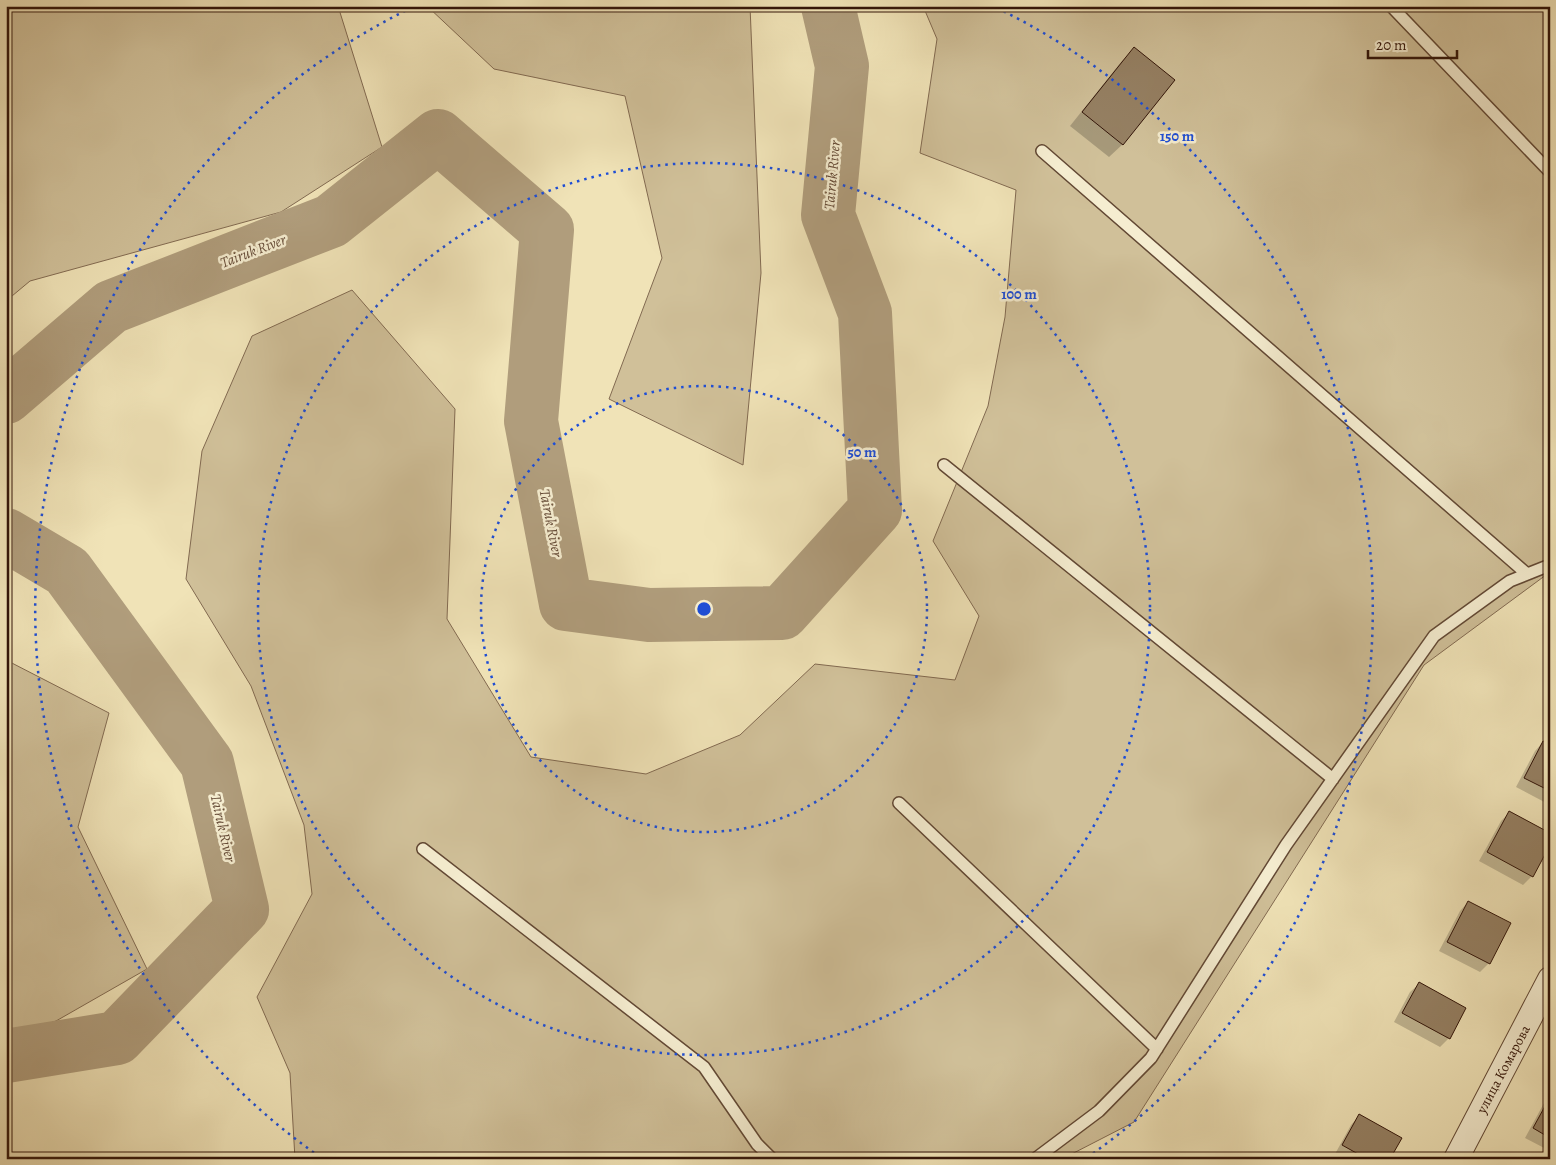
<svg xmlns="http://www.w3.org/2000/svg" width="1556" height="1165" viewBox="0 0 1556 1165" font-family="Alegreya,serif">
  <style>
    .green { fill: #d0c099; stroke: #826a51 }
    .shadow { fill: #0003 }
    .lines { fill: none; stroke-linecap: round; stroke-linejoin: round }
    .river { stroke: #b09d7c; stroke-width: 54 }
    .building { fill: #958063; stroke: #331509 }
    .service-casing { stroke: #624834; stroke-width: 14 }
    .minor-casing { stroke: #624834; stroke-width: 26 }
    .service { stroke: #f5edd0; stroke-width: 11 }
    .minor { stroke: #f5edd0; stroke-width: 24 }
    .ring { fill: none; stroke: #1d4ed8; stroke-width: 2.5; stroke-dasharray: 2.5 5 }
    .labels { text-anchor: middle; stroke-width: 5; stroke-linejoin: round; paint-order: stroke }
    .street-label { font-size: 14px; fill: #331509; stroke: #f5edd0 }
    .water-label { font-size: 15px; font-style: italic; fill: #654b37; stroke: #f5edd0 }
    .centre { fill: #1d4ed8; stroke: #f5edd0; stroke-width: 2.5 }
    .ring-label { font-size: 15px; text-anchor: middle; font-weight: bold; fill: #1d4ed8; stroke: #f5edd0; stroke-width: 5; stroke-linejoin: round; paint-order: stroke }
  </style>
  <rect width="100%" height="100%" fill="#f0e3b7"/>
  <filter id="stains"><feTurbulence type="fractalNoise" baseFrequency=".004" numOctaves="4"/><feColorMatrix values="0 0 0 0 .2 0 0 0 0 .09 0 0 0 0 .02 0 0 0 .5 -.17"/></filter>
  <radialGradient id="worn" r=".72"><stop offset=".6" stop-color="#630" stop-opacity="0"/><stop offset="1" stop-color="#630" stop-opacity=".3"/></radialGradient>
  <path class="green" d="M6,6H338L382,147L281,212L30,281L6,301Z
    M427,6H750L761,273L743,465L609,399L662,258L625,96L494,69Z
    M923,6H1550V572L1424,665L1134,1122L1062,1159H295L290,1073L257,997L312,894L304,825L251,686L186,579L202,451L252,336L352,290L455,409L447,619L531,757L646,774L740,735L815,664L955,680L979,616L933,541L988,406L1005,317L1016,190L920,153L937,39Z
    M6,660L109,713L78,827L147,969L56,1021L6,1038Z"/>
  <path class="shadow" d="M1134,49L1123,144L1109,157L1070,126L1121,62Z
    M1543,742L1550,745V805L1516,787L1535,751Z
    M1509,813L1532,876L1523,885L1479,861L1501,821Z
    M1468,902L1489,963L1480,972L1439,951L1460,911Z
    M1419,984L1449,1038L1440,1047L1394,1022L1410,992Z
    M1550,1092V1151L1525,1138Z
    M1359,1116L1389,1159H1343L1335,1154L1351,1125Z"/>
  <g class="lines">
    <path class="river" d="M6,397L111,307L331,221L438,136L547,230L531,421L566,604L649,615L782,613L875,510L865,313L828,215L842,66L828,6
      M6,535L67,571L207,763L242,909L117,1038L6,1056"/>
  </g>
  <path class="building" d="M1134,47L1175,80L1123,145L1082,112Z
    M1543,741L1550,744V791L1524,778Z
    M1509,811L1550,833V845L1533,877L1487,852Z
    M1468,901L1511,923L1490,964L1447,942Z
    M1419,982L1466,1008L1450,1039L1402,1013Z
    M1550,1097V1138L1533,1128Z
    M1359,1114L1402,1138L1390,1159H1367L1342,1145Z"/>
  <g class="lines">
    <g class="service-casing">
      <path id="service" d="M1391,6L1550,172
        M1042,151L1527,574
        M944,465L1333,779
        M899,803L1157,1049
        M423,849L704,1067L757,1144L772,1159
        M1035,1159L1099,1111L1151,1058L1286,845L1434,636L1510,581L1550,565"/>
    </g>
    <g class="minor-casing">
      <path id="minor" d="M1456,1159L1550,979"/>
    </g>
    <use href="#service" class="service"/>
    <use href="#minor" class="minor"/>
  </g>
  <g class="ring">
    <circle cx="704" cy="609" r="223"/>
    <circle cx="704" cy="609" r="446"/>
    <path d="M320 1157A669 669 0 0 1 411 8M997 8A669 669 0 0 1 1088 1157"/>
  </g>
  <g class="labels">
    <g class="street-label">
      <text transform="translate(1503 1069) rotate(-62)" y="5">улица Комарова</text>
    </g>
    <g class="water-label">
      <text transform="translate(832 175) rotate(-85)" y="5">Tairuk River</text>
      <text transform="translate(253 251) rotate(-21)" y="5">Tairuk River</text>
      <text transform="translate(551 523) rotate(79)" y="5">Tairuk River</text>
      <text transform="translate(223 828) rotate(77)" y="5">Tairuk River</text>
    </g>
  </g>
  <circle cx="704" cy="609" r="8" class="centre"/>
  <g class="ring-label">
    <text x="1177" y="141">150 m</text>
    <text x="1019" y="299">100 m</text>
    <text x="862" y="457">50 m</text>
  </g>
  <rect width="1556" height="1165" fill="none" stroke="#f0e3b7" stroke-width="25"/>
  <rect x="8" y="8" width="1541" height="1150" fill="none" stroke="#331509" stroke-width="2.5"/>
  <rect x="12" y="12" width="1531" height="1140" fill="none" stroke="#331509"/>
  <path d="M1368 50v8h89v-8" fill="none" stroke="#331509" stroke-width="2.5"/>
  <text x="1376" y="50" font-size="15" fill="#331509" stroke="#f5edd0" stroke-width="4" paint-order="stroke">20 m</text>
  <rect width="100%" height="100%" filter="url(#stains)"/>
  <rect width="100%" height="100%" fill="url(#worn)"/>
</svg>
